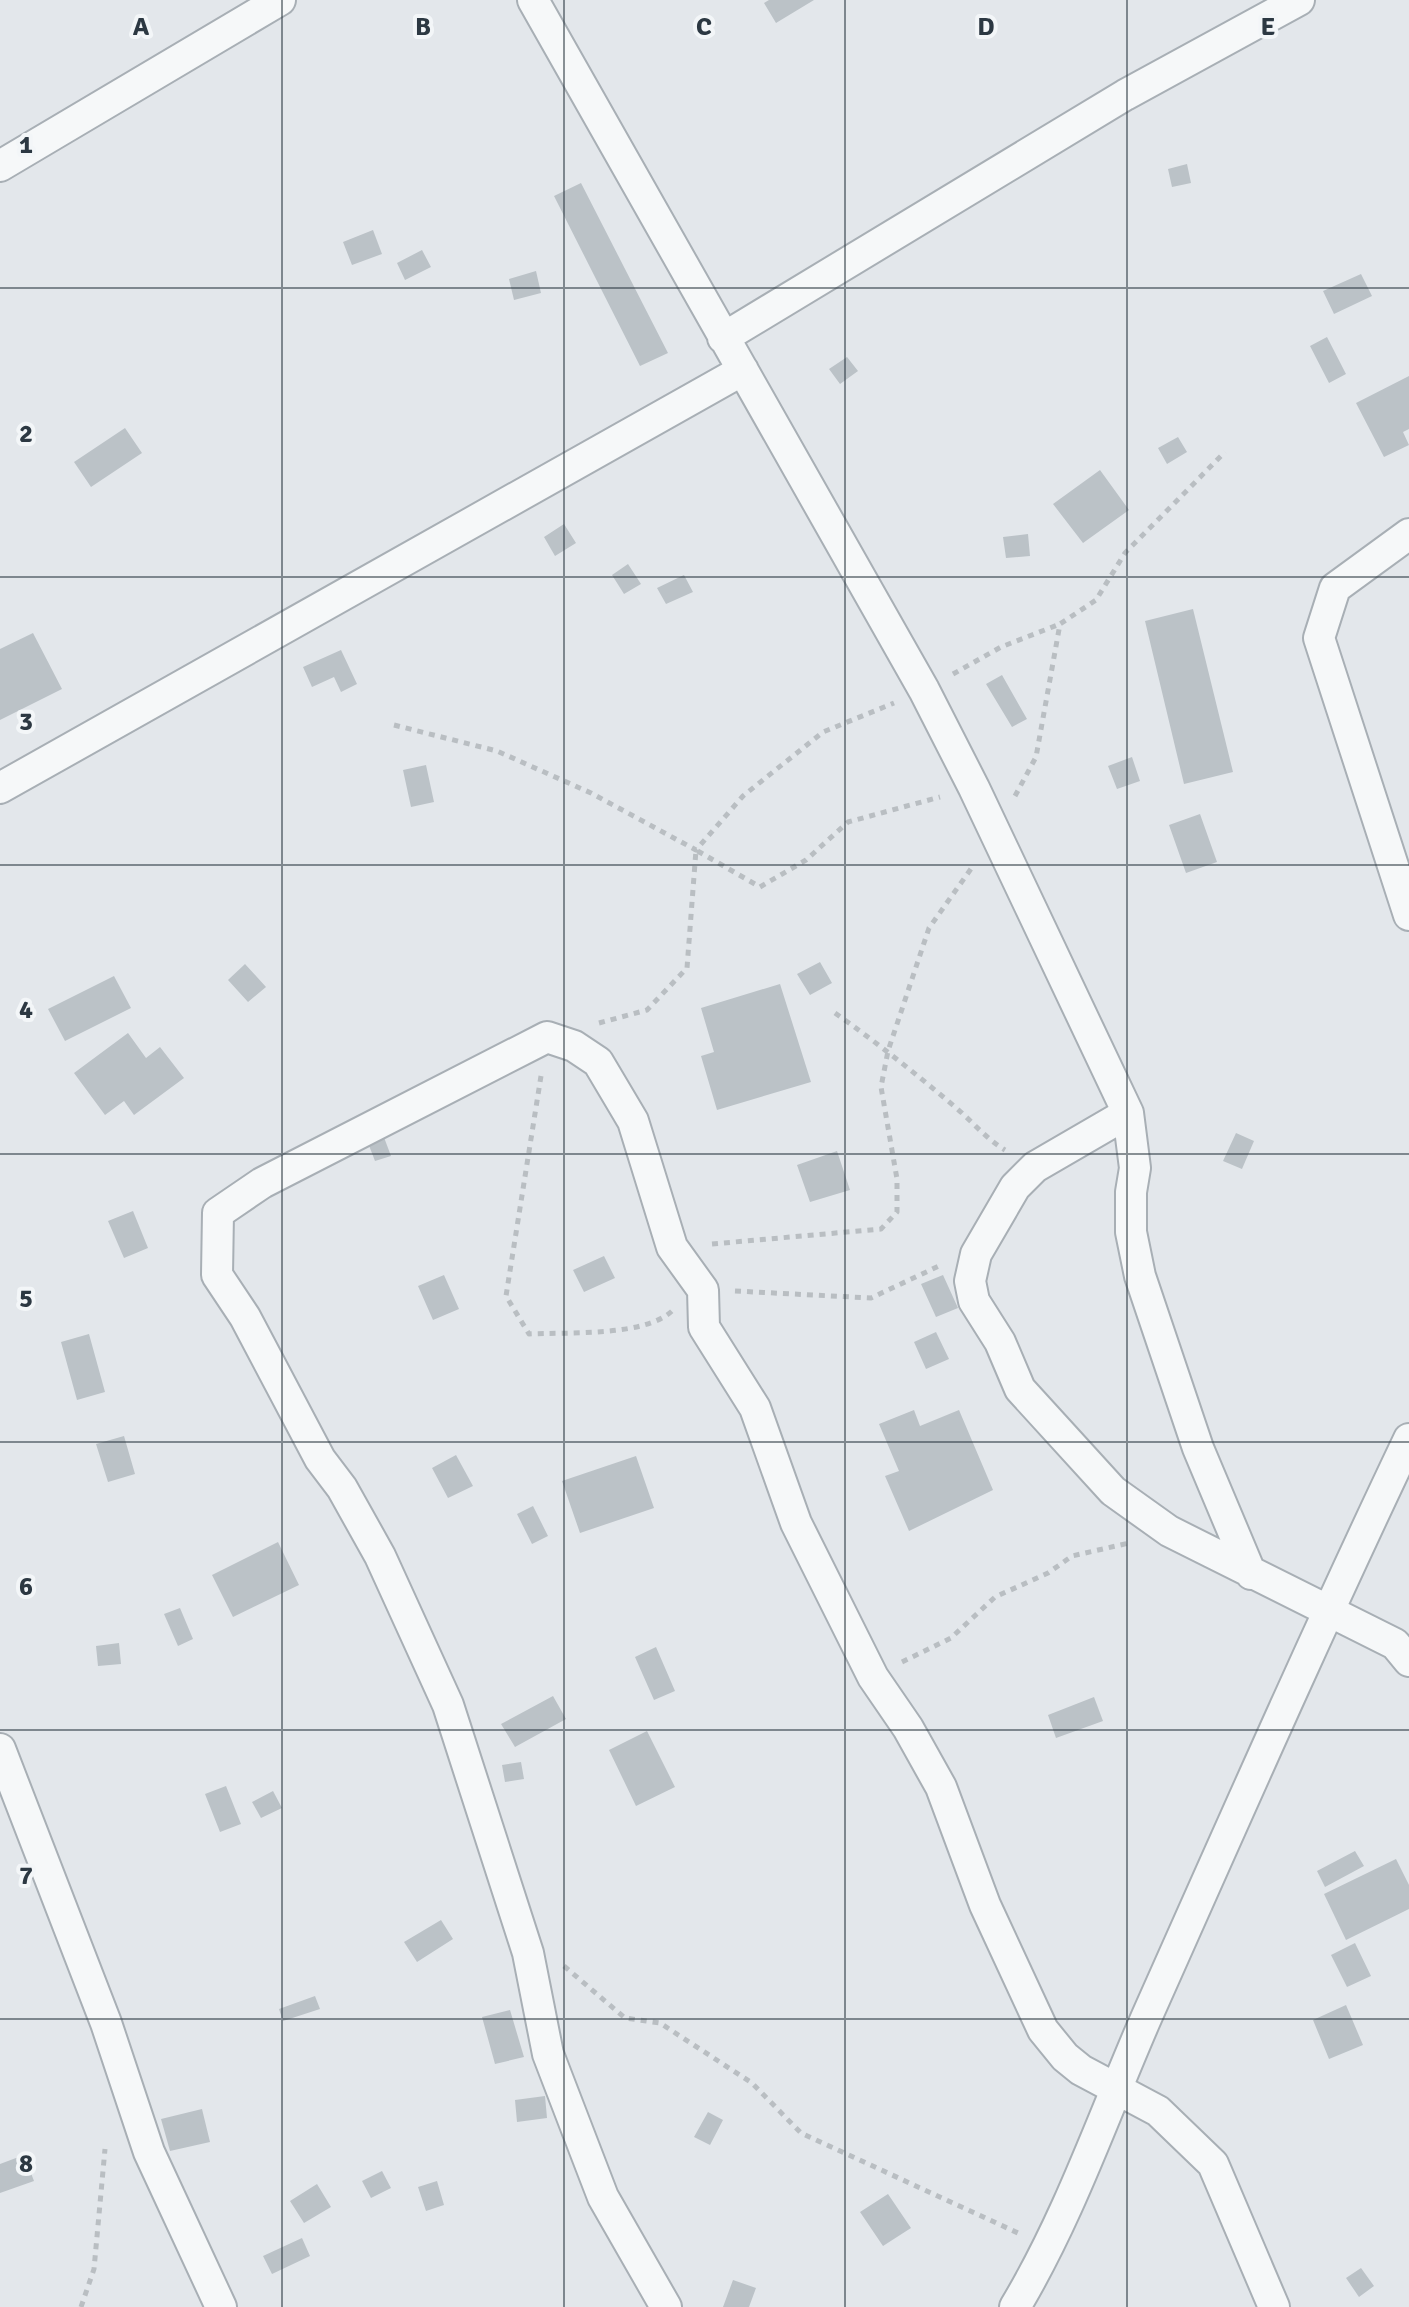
<svg xmlns="http://www.w3.org/2000/svg" width="1409" height="2307" viewBox="0 0 1409 2307" font-family="Signika,sans-serif">
  <style>
    .building { fill: #bbc2c7 }
    .lines { fill: none; stroke-linecap: round; stroke-linejoin: round }
    .minor-casing { stroke: #a8afb5; stroke-width: 34 }
    .path { stroke: #b9bec2; stroke-width: 5; stroke-dasharray: 6 6; stroke-linecap: butt }
    .minor { stroke: #f6f8f9; stroke-width: 30 }
    .grid { fill: none; stroke: #2c3842; stroke-width: 2; stroke-opacity: 0.55 }
    .grid-label { font-size: 26px; text-anchor: middle; font-weight: bold; fill: #2c3842; stroke: #f3f6f8; stroke-width: 8; stroke-linejoin: round; paint-order: stroke }
  </style>
  <rect width="100%" height="100%" fill="#e3e7eb"/>
  <path class="building" d="M769,0H814L776,23L764,3Z
    M1187,164L1191,183L1172,187L1168,169Z
    M581,183L668,353L640,366L554,196Z
    M373,230L382,254L352,265L343,242Z
    M422,250L431,267L405,280L397,263Z
    M536,271L541,293L514,300L509,279Z
    M1361,274L1372,296L1334,314L1323,291Z
    M1327,337L1346,374L1329,383L1310,346Z
    M847,357L858,371L840,384L829,369Z
    M1409,376V429L1403,432L1409,445L1384,457L1356,403Z
    M125,428L142,453L91,487L74,462Z
    M1178,437L1187,452L1167,464L1158,448Z
    M1100,470L1129,510L1083,543L1053,504Z
    M564,524L576,543L555,556L544,537Z
    M1028,534L1030,556L1006,558L1003,537Z
    M628,564L641,584L624,594L612,575Z
    M684,575L693,592L666,604L657,588Z
    M1193,609L1233,772L1184,784L1145,621Z
    M33,633L62,689L0,720V649Z
    M341,650L357,684L341,692L334,677L312,687L303,667Z
    M1002,675L1027,719L1012,727L986,684Z
    M1132,757L1140,781L1117,789L1108,766Z
    M426,765L434,802L411,807L403,770Z
    M1200,814L1217,862L1186,873L1169,825Z
    M820,962L832,983L810,995L797,974Z
    M245,964L266,987L248,1002L228,980Z
    M114,976L131,1008L65,1041L48,1009Z
    M780,984L811,1082L717,1110L701,1056L714,1052L701,1008Z
    M128,1033L146,1058L160,1047L184,1078L134,1115L124,1101L105,1115L74,1073Z
    M379,1124L391,1156L375,1161L363,1130Z
    M1236,1133L1254,1141L1242,1169L1223,1161Z
    M837,1151L850,1190L810,1202L797,1165Z
    M133,1211L148,1248L124,1258L108,1221Z
    M604,1256L615,1278L584,1292L573,1270Z
    M444,1275L459,1309L433,1320L418,1286Z
    M943,1275L958,1308L936,1317L921,1284Z
    M936,1332L949,1359L926,1369L914,1342Z
    M89,1334L105,1392L77,1400L61,1342Z
    M914,1410L920,1426L959,1410L993,1490L909,1531L885,1476L899,1471L879,1424Z
    M124,1436L135,1474L108,1482L96,1444Z
    M456,1455L473,1486L448,1498L432,1468Z
    M636,1456L654,1508L580,1533L562,1481Z
    M533,1506L548,1536L532,1544L517,1514Z
    M278,1542L299,1585L233,1617L212,1575Z
    M180,1608L193,1639L178,1646L164,1614Z
    M119,1643L121,1664L98,1666L96,1646Z
    M656,1647L675,1691L654,1700L635,1657Z
    M553,1696L566,1719L515,1747L501,1724Z
    M1094,1697L1103,1721L1056,1738L1048,1715Z
    M647,1731L675,1787L636,1806L609,1750Z
    M521,1762L524,1779L505,1782L502,1765Z
    M226,1786L241,1824L220,1832L205,1794Z
    M273,1791L282,1808L261,1818L252,1802Z
    M1355,1851L1364,1866L1325,1887L1317,1871Z
    M1396,1859L1409,1885V1909L1346,1940L1324,1894Z
    M441,1920L453,1939L417,1962L404,1942Z
    M1355,1943L1371,1976L1347,1987L1331,1955Z
    M315,1996L320,2009L283,2021L279,2009Z
    M1346,2005L1363,2045L1329,2059L1313,2020Z
    M510,2010L524,2057L495,2064L482,2017Z
    M545,2096L547,2118L517,2122L515,2100Z
    M202,2109L210,2142L170,2151L161,2119Z
    M708,2112L723,2120L710,2145L694,2137Z
    M24,2155L34,2181L0,2193V2164Z
    M382,2171L391,2188L371,2198L362,2181Z
    M437,2181L444,2205L426,2211L418,2187Z
    M317,2184L331,2207L304,2223L290,2201Z
    M888,2194L911,2228L883,2246L860,2212Z
    M302,2238L310,2256L272,2274L263,2256Z
    M1361,2268L1374,2286L1359,2297L1346,2278Z
    M733,2280L756,2288L749,2307H723Z"/>
  <g class="lines">
    <g class="minor-casing">
      <path id="minor" d="M533,0L924,690L974,788L1128,1113L1135,1168L1131,1192V1232L1140,1276L1198,1448L1251,1574
        M0,166L280,0
        M723,338L1125,95L1299,0
        M1409,534L1335,588L1319,638L1409,915
        M0,788L743,370
        M1128,1113L1035,1167L1015,1187L976,1254L970,1281L974,1301L1000,1342L1020,1389L1113,1491L1169,1531L1395,1644L1409,1661
        M0,1749L106,2023L149,2152L221,2307
        M666,2307L603,2197L548,2054L528,1953L448,1705L380,1556L342,1488L320,1459L245,1317L217,1275L218,1213L262,1183L547,1037L574,1046L598,1062L633,1121L672,1247L703,1290L704,1327L755,1408L796,1523L873,1677L908,1728L941,1787L985,1905L1043,2030L1065,2057L1081,2070L1158,2111L1213,2164L1274,2307
        M1015,2307C1070,2215 1104,2114 1147,2016C1233,1823 1318,1630 1409,1439"/>
    </g>
    <path class="path" d="M953,674L1001,647L1060,624
      M394,725L497,751L591,793L696,850L743,796L823,732L894,703
      M1015,796L1036,757L1060,624L1096,600L1125,553L1225,452
      M835,1013C876,1042 915,1073 954,1106C972,1121 985,1138 1005,1150
      M599,1023L647,1010L687,968L696,850L760,887L806,860L848,822L940,797
      M541,1076L506,1296L529,1334C566,1332 644,1337 672,1311
      M712,1244L881,1229L897,1212V1179L881,1087L888,1051L929,928L973,866
      M735,1291L871,1298L941,1265
      M902,1662L951,1638L995,1597L1048,1573L1072,1556L1129,1543
      M564,1966L625,2018L660,2023L752,2083L801,2133L1018,2233
      M81,2307L94,2269L105,2149"/>
    <use href="#minor" class="minor"/>
  </g>
  <path class="grid" d="M282,0V2307M564,0V2307M845,0V2307M1127,0V2307M0,288H1409M0,577H1409M0,865H1409M0,1154H1409M0,1442H1409M0,1730H1409M0,2019H1409"/>
  <g class="grid-label">
    <text x="141" y="35">A</text>
    <text x="423" y="35">B</text>
    <text x="704" y="35">C</text>
    <text x="986" y="35">D</text>
    <text x="1268" y="35">E</text>
    <text x="26" y="153">1</text>
    <text x="26" y="442">2</text>
    <text x="26" y="730">3</text>
    <text x="26" y="1018">4</text>
    <text x="26" y="1307">5</text>
    <text x="26" y="1595">6</text>
    <text x="26" y="1884">7</text>
    <text x="26" y="2172">8</text>
  </g>
</svg>
